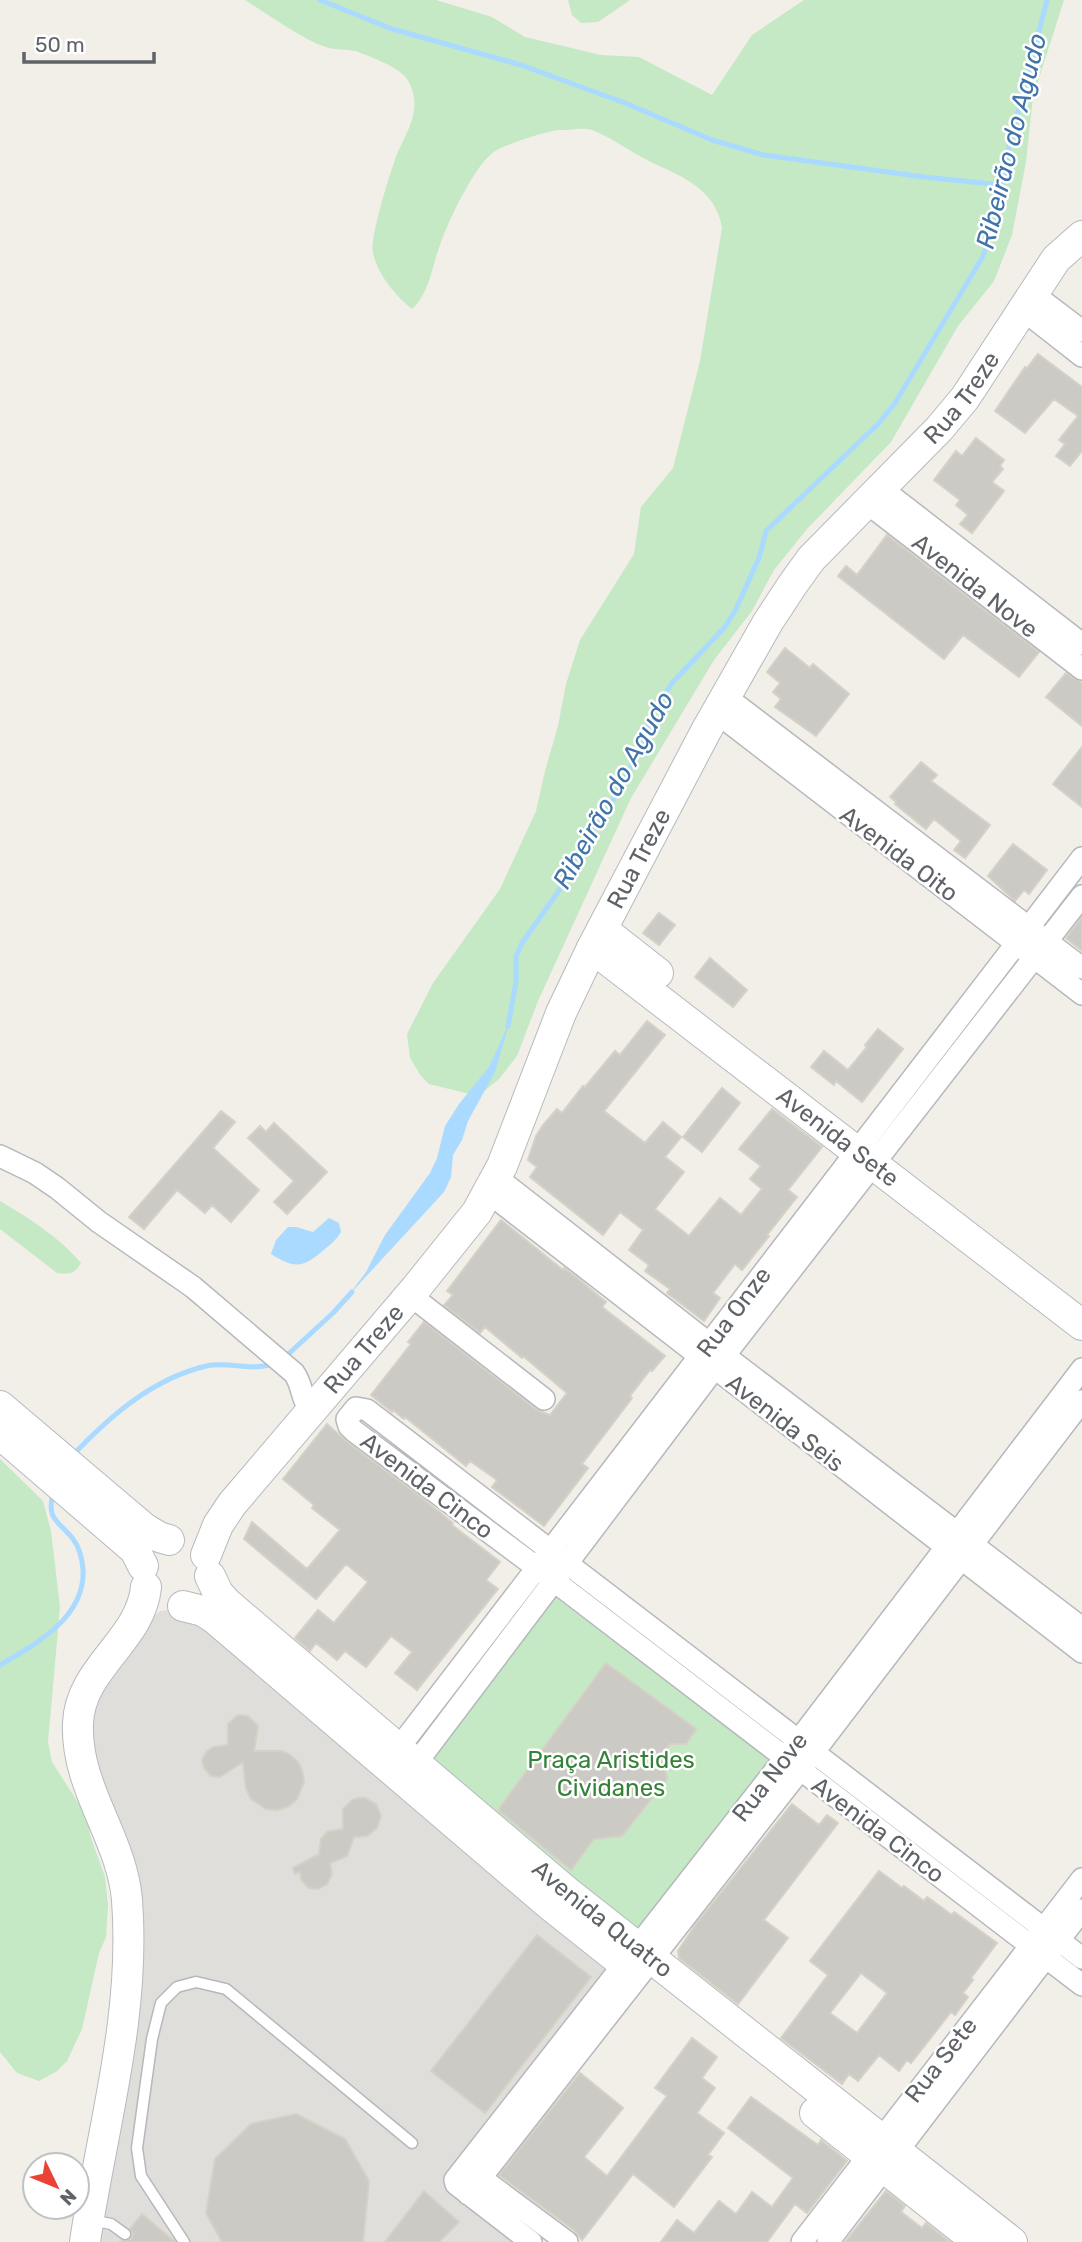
<svg xmlns="http://www.w3.org/2000/svg" width="1082" height="2242" viewBox="0 0 1082 2242" font-family="Rubik,sans-serif">
  <style>
    .industrial { fill: #e0deda }
    .green { fill: #c5e8c5 }
    .water { fill: #aadaff }
    .lines { fill: none; stroke-linecap: round; stroke-linejoin: round }
    .stream { stroke: #aadaff; stroke-width: 5 }
    .building { fill: #cccac5; stroke: #d6d1c6; stroke-width: 2; fill-rule: evenodd }
    .lane-casing { stroke: #b5b8bc; stroke-width: 13 }
    .street-casing { stroke: #b5b8bc; stroke-width: 24 }
    .secondary-casing { stroke: #b6babf; stroke-width: 32 }
    .lane { stroke: #fff; stroke-width: 10 }
    .street { stroke: #fff; stroke-width: 21 }
    .secondary { stroke: #fff; stroke-width: 30 }
    .labels { text-anchor: middle; stroke-width: 5; stroke-linejoin: round; paint-order: stroke }
    .street-label { font-size: 24px; fill: #5f6368; stroke: #fff }
    .park-label { font-size: 24px; fill: #348238; stroke: #fff }
    .water-label { font-size: 26px; font-style: italic; fill: #4174aa; stroke: #fff }
  </style>
  <rect width="100%" height="100%" fill="#f1efe8"/>
  <path class="industrial" d="M173,1609L183,1610L621,1963L454,2180L529,2242H94L137,2023L100,1804L86,1696L143,1624L160,1611Z"/>
  <path class="green" d="M245,0H436L492,17L525,37L601,55L639,57L712,95L752,35L804,0H1064L1033,97L1026,162L1012,235L994,281L958,326L891,442L807,529L774,570L752,611L714,660L631,798L538,1001L517,1056L499,1079L478,1096L429,1084L421,1076L410,1058L407,1034L433,983L500,889L536,811L545,771L558,726L566,684L580,640L634,554L641,507L673,468L700,361L722,228C717,193 687,178 657,165C635,155 615,139 592,130C583,127 570,130 560,130C546,131 507,144 495,151C475,164 449,220 441,242C432,265 430,293 412,309C395,295 378,275 373,253C369,239 391,170 397,154C408,129 424,107 407,79C401,68 367,55 355,51C347,49 337,50 329,48C306,42 266,13 245,0Z
    M568,0H630L598,22L581,23L572,15Z
    M0,1201C29,1218 59,1237 81,1263C75,1274 68,1275 57,1273L0,1229Z
    M0,1459L43,1501L51,1531L60,1607L48,1742L52,1762L88,1818L90,1835L105,1877L108,1905L106,1937L99,1953L82,2029L67,2061L57,2071L39,2081L17,2073L0,2052Z
    M554,1580L785,1758L636,1948L416,1763Z"/>
  <path class="water" d="M510,1021L495,1072L468,1121L462,1140L453,1155L451,1177L444,1192L348,1296L366,1272L385,1235L430,1173L437,1158L445,1126L459,1104L489,1067Z
    M329,1218L339,1223L341,1232C337,1239 331,1244 325,1249C304,1267 296,1270 271,1254L276,1240L288,1227H296L313,1232Z"/>
  <g class="lines">
    <path class="stream" d="M320,0L392,29L521,65L625,103L712,140L764,155L924,177L1002,185
      M508,1026L516,982V956L522,943L567,879L574,859L611,804L638,753L653,713L672,683L724,628L735,611L759,558L766,531L879,423L895,403L982,258L990,238L998,216L1009,147L1047,0
      M284,1358L333,1313L352,1292
      M73,1455C110,1416 152,1379 206,1366C228,1361 255,1372 275,1363
      M0,1665C36,1644 86,1617 83,1569C82,1558 80,1548 73,1539C59,1521 46,1520 53,1494"/>
  </g>
  <path class="building" d="M1038,354L1082,387V451L1070,466L1056,456L1065,444L1059,440L1078,416L1054,399L1025,433L995,411L1025,367L1027,368Z
    M976,438L1004,460L1000,466L1003,469L992,482L1004,491L972,533L960,524L968,515L956,505L960,500L934,480L956,451L962,456Z
    M887,535L1039,652L1019,677L963,635L944,659L838,576L846,566L857,575Z
    M785,648L810,668L813,664L849,694L816,736L775,707L781,699L773,692L780,683L767,672Z
    M1066,673L1082,683V726L1046,697Z
    M1082,747V807L1053,784Z
    M921,762L937,775L931,781L990,825L965,858L954,850L961,841L934,819L926,829L895,804L896,802L890,797Z
    M1013,844L1047,870L1029,894L1024,890L1015,901L988,876Z
    M659,913L675,925L659,945L643,933Z
    M1082,917V951L1066,938Z
    M710,958L747,990L733,1007L695,977Z
    M647,1021L665,1035L604,1111L645,1143L663,1122L681,1137L665,1157L684,1172L655,1209L689,1236L720,1198L741,1215L762,1189L750,1179L761,1166L739,1149L772,1109L822,1147L788,1190L797,1197L767,1235L769,1236L742,1270L735,1264L713,1293L720,1298L704,1321L667,1293L670,1289L645,1271L649,1265L629,1250L643,1230L620,1212L603,1235L530,1177L537,1167L528,1160L536,1136L543,1125L557,1109L562,1113L583,1086L585,1087L615,1051L620,1055Z
    M878,1029L903,1049L862,1102L836,1081L834,1085L811,1067L824,1051L848,1070L867,1047L865,1045Z
    M722,1088L740,1103L702,1152L683,1137Z
    M221,1111L235,1122L213,1148L259,1190L231,1222L212,1205L205,1213L177,1190L144,1229L129,1217Z
    M274,1123L327,1172L287,1214L274,1202L294,1181L248,1138L260,1126L266,1132Z
    M501,1220L563,1270L564,1268L576,1277L606,1302L602,1307L665,1356L652,1371L650,1370L630,1396L632,1398L582,1464L588,1468L544,1526L492,1487L497,1480L470,1461L466,1466L405,1417L404,1419L393,1410L392,1412L371,1395L411,1344L408,1342L424,1322L537,1410L550,1415L567,1393L523,1356L522,1358L485,1327L480,1333L444,1305L453,1295L447,1291Z
    M327,1424L346,1441L422,1498L453,1523L452,1525L500,1562L486,1580L498,1589L417,1690L395,1673L412,1652L391,1636L366,1667L345,1651L337,1660L316,1643L310,1651L295,1638L318,1610L334,1623L368,1582L346,1564L316,1599L244,1539L252,1522L307,1569L340,1530L312,1508L314,1505L283,1479Z
    M606,1663L696,1729L686,1744H670L662,1755L667,1779L622,1836L594,1839L571,1870L498,1810Z
    M238,1715L248,1716L258,1726L254,1751H281L289,1754L298,1762L302,1770L304,1782L297,1799L289,1806L278,1810L266,1809L251,1799L246,1789L243,1762L220,1777L211,1776L204,1768L202,1760L207,1751L214,1747L228,1745V1724Z
    M358,1798H365L376,1804L381,1816L377,1828L367,1836L354,1837L347,1856L330,1863L332,1874L327,1884L318,1889L309,1888L301,1880L300,1872L295,1874L293,1868L319,1854L321,1839L327,1832L343,1829V1809L352,1800Z
    M792,1804L819,1825L827,1815L838,1823L764,1920L788,1938L738,2004L679,1958L678,1951L696,1924Z
    M879,1871L902,1888L904,1886L924,1901L927,1897L952,1915L954,1912L997,1943L971,1978L973,1980L963,1993L968,1997L955,2015L951,2012L911,2063L907,2060L899,2071L879,2055L858,2081L849,2074L842,2084L781,2038L828,1975L810,1961ZM861,1973L887,1993L857,2033L830,2013Z
    M537,1935L591,1977L485,2113L431,2071Z
    M692,2038L717,2057L702,2078L715,2088L697,2113L724,2133L708,2155L712,2157L674,2207L633,2174L582,2240L575,2231L499,2175L580,2073L623,2108L584,2157L607,2176L667,2096L655,2088Z
    M751,2097L818,2145L821,2140L847,2161L807,2213L795,2204L767,2242H661L677,2220L694,2233L719,2201L736,2214L752,2192L772,2207L793,2178L728,2128Z
    M296,2114L345,2139L369,2181L363,2242H222L206,2213L215,2159L251,2124Z
    M424,2191L459,2222L439,2242H385Z
    M886,2191L905,2206L901,2212L922,2228L926,2223L950,2242H845Z
    M142,2214L174,2241L175,2242H119L131,2239L133,2234L130,2229Z"/>
  <g class="lines">
    <g class="lane-casing">
      <path id="lane" d="M91,2220L111,2224L125,2234
        M184,2242L141,2176L137,2148L152,2039L161,2003L177,1987L196,1982L226,1989L412,2143"/>
    </g>
    <g class="street-casing">
      <path id="street" d="M1032,293L1082,331
        M1022,309L1082,356
        M882,489L1082,644
        M867,503L1082,669
        M726,697L1082,968
        M717,713L1082,994
        M0,1156L35,1173L57,1188L99,1222L193,1287L294,1373C303,1385 301,1400 311,1411
        M496,1177L725,1356L1082,1628
        M489,1193L1082,1652
        M410,1295L544,1399
        M391,1758L1082,858
        M408,1774L714,1369L1082,896
        M1082,1958L367,1410L356,1408L347,1419L349,1426L354,1431L536,1567L1082,1985
        M470,2170L567,2242
        M468,2194L800,1770L1082,1401
        M531,2242L456,2184L455,2180L799,1740L1082,1369
        M802,2242L1082,1879
        M828,2242L1082,1910"/>
    </g>
    <g class="secondary-casing">
      <g id="secondary">
        <path d="M602,929L658,973"/>
        <path id="s1" d="M592,948L1082,1325"/>
        <path d="M0,1406L144,1528L159,1537L169,1540"/>
        <path d="M0,1434L135,1550L143,1566"/>
        <path id="s2" d="M206,1555L218,1525L232,1504L416,1288L477,1212L502,1166L561,1013L592,948L706,731L768,622L793,584L811,559L939,429L965,398L1056,259L1082,236"/>
        <path id="s3" d="M210,1576L218,1593L227,1603L566,1891L1012,2242"/>
        <path d="M183,1606L203,1611L214,1618L551,1906L624,1964"/>
        <path d="M815,2113L978,2242"/>
        <path d="M85,2242C102,2128 136,2017 127,1900C122,1838 75,1787 78,1723C80,1668 141,1640 146,1587"/>
      </g>
    </g>
    <use href="#lane" class="lane"/>
    <use href="#street" class="street"/>
    <use href="#secondary" class="secondary"/>
  </g>
  <g class="labels">
    <g class="street-label">
      <text dy="8" stroke="none"><textPath href="#s2" startOffset="1395">Rua Treze</textPath></text>
      <text transform="translate(975 586) rotate(38)" y="8">Avenida Nove</text>
      <text transform="translate(899 854) rotate(37)" y="8">Avenida Oito</text>
      <text dy="8" stroke="none"><textPath href="#s2" startOffset="828">Rua Treze</textPath></text>
      <text dy="8" stroke="none"><textPath href="#s1" startOffset="310">Avenida Sete</textPath></text>
      <text transform="translate(734 1312) rotate(-53)" y="8">Rua Onze</text>
      <text dy="8" stroke="none"><textPath href="#s2" startOffset="261">Rua Treze</textPath></text>
      <text transform="translate(785 1423) rotate(38)" y="8">Avenida Seis</text>
      <text transform="translate(427 1486) rotate(37)" y="8">Avenida Cinco</text>
      <text transform="translate(770 1777) rotate(-52)" y="8">Rua Nove</text>
      <text transform="translate(878 1830) rotate(37)" y="8">Avenida Cinco</text>
      <text dy="8" stroke="none"><textPath href="#s3" startOffset="523">Avenida Quatro</textPath></text>
      <text transform="translate(941 2060) rotate(-52)" y="8">Rua Sete</text>
    </g>
    <g class="park-label">
      <text x="611" y="1768">Praça Aristides<tspan x="611" dy="28">Cividanes</tspan></text>
    </g>
    <g class="water-label">
      <text transform="translate(1011 141) rotate(-76)" y="9">Ribeirão do Agudo</text>
      <text transform="translate(613 790) rotate(-61)" y="9">Ribeirão do Agudo</text>
    </g>
  </g>
  <g transform="translate(56 2186) rotate(133)"><circle r="33" fill="#ffffff" stroke="#bfc1c3" stroke-width="2"/>
  <path d="M0-5L12 26L0 18L-12 26Z" fill="#ea4335"/>
  <text y="-10" font-size="19" font-weight="bold" text-anchor="middle" fill="#5f6368">N</text>
  </g>
  <path d="M24 52v10h130v-10" fill="none" stroke="#5f6368" stroke-width="3.5"/>
  <text x="35" y="52" font-size="21" fill="#5f6368" stroke="#ffffff" stroke-width="5" paint-order="stroke">50 m</text>
</svg>
